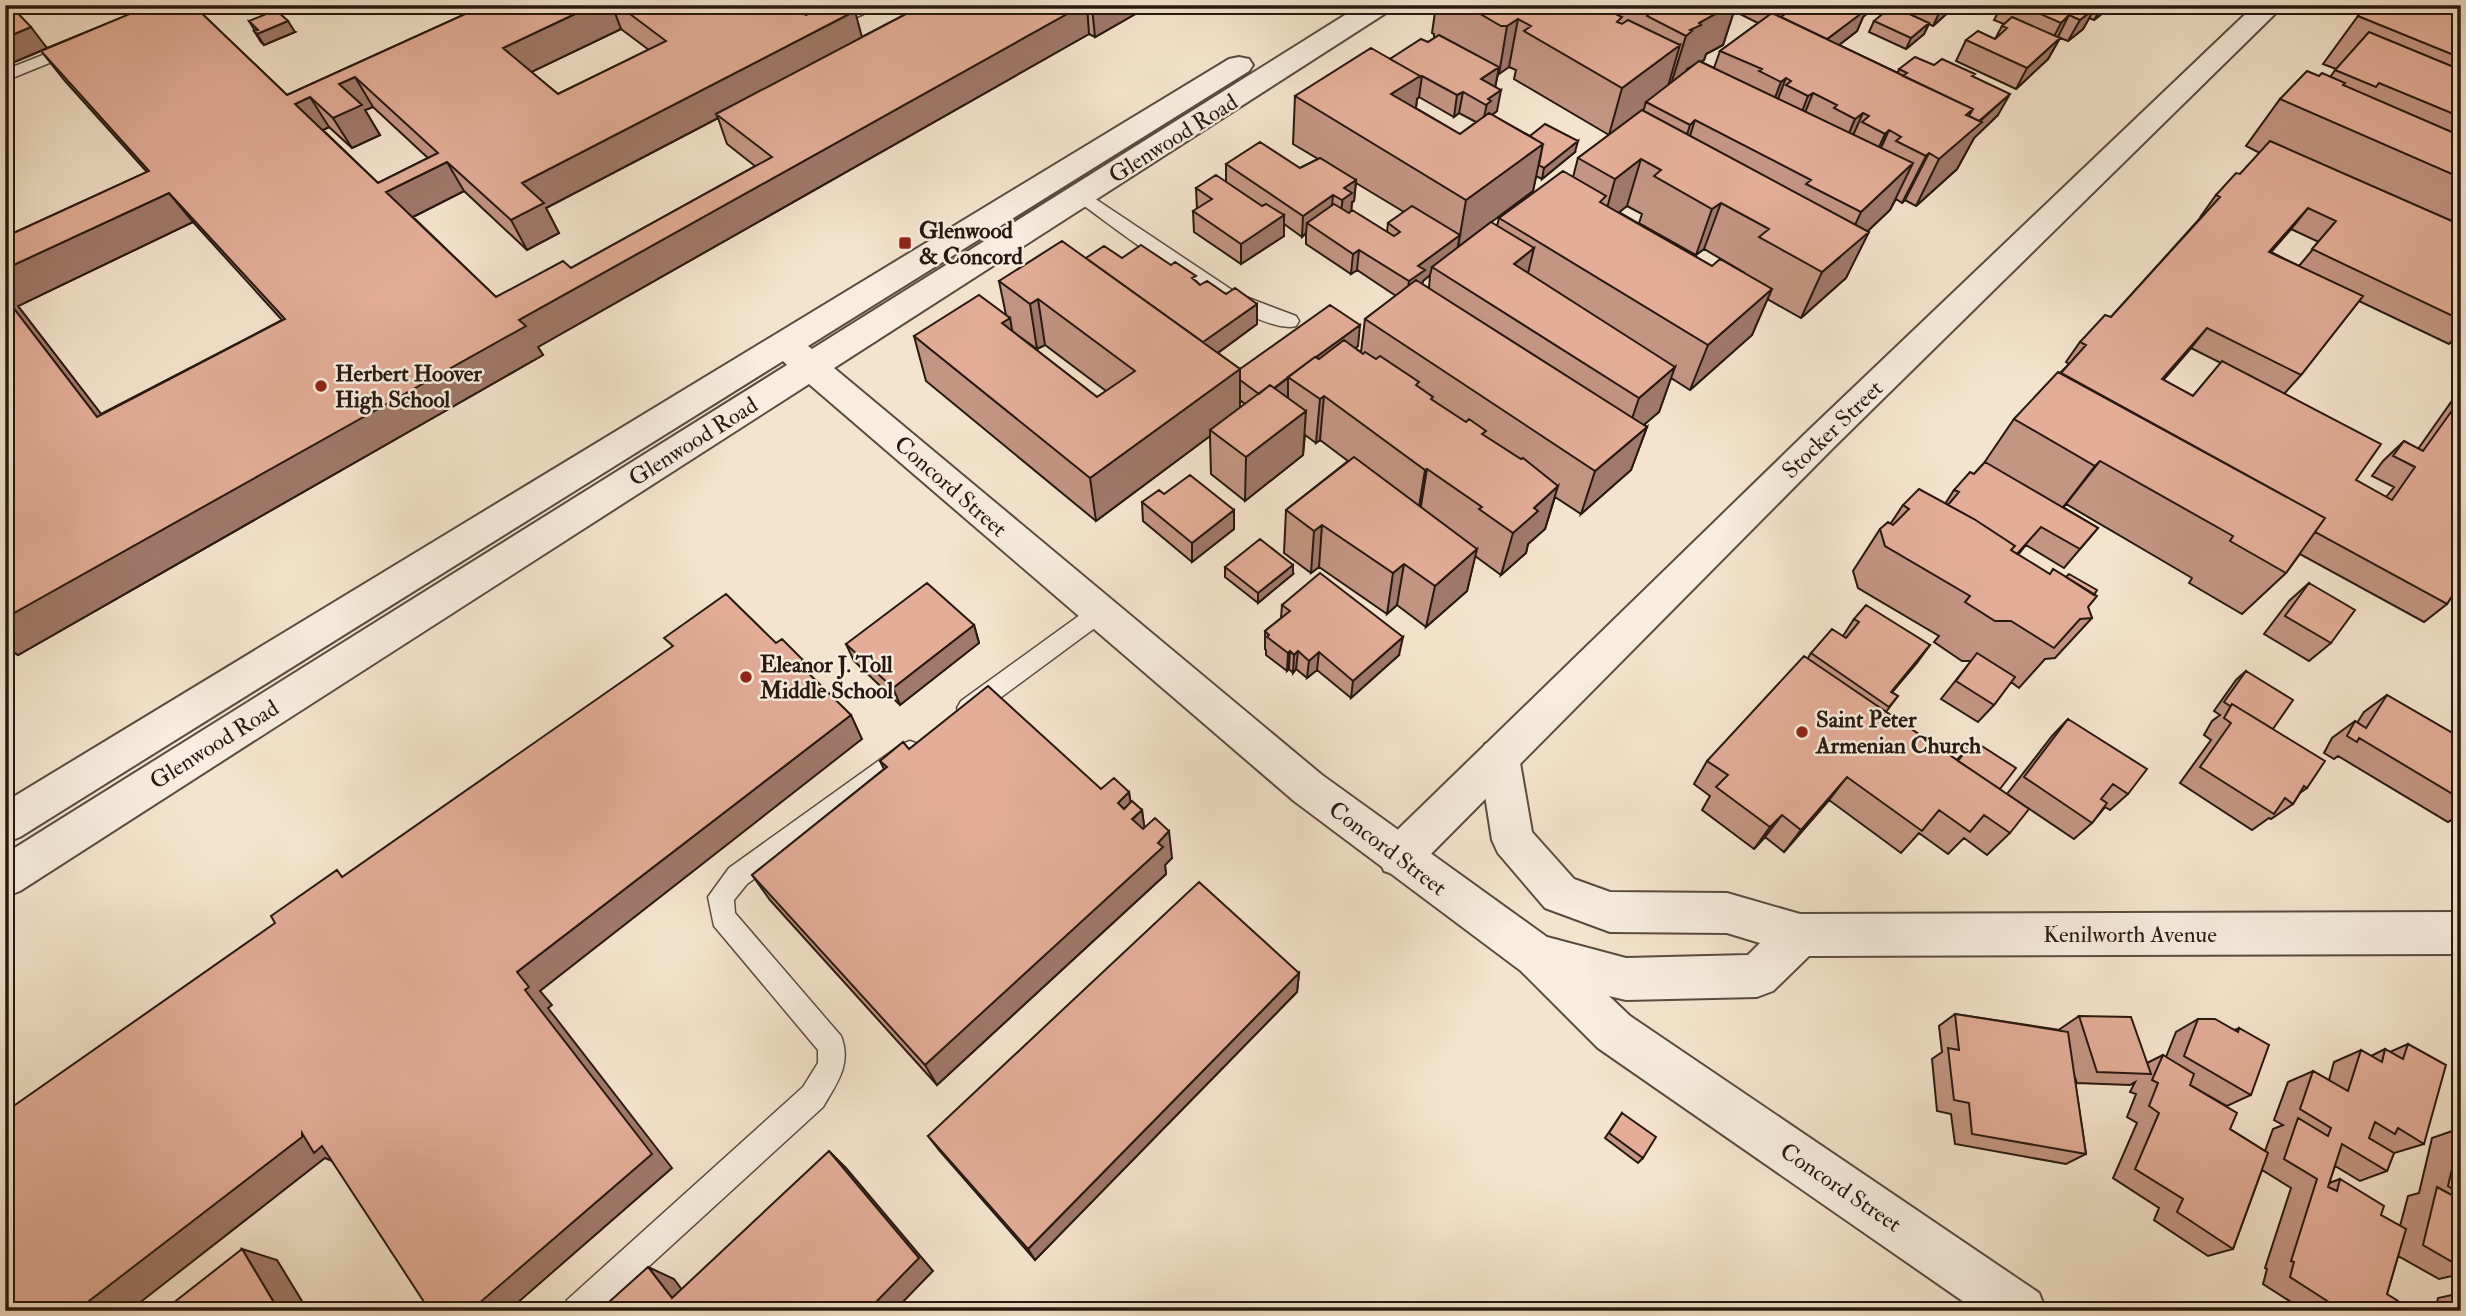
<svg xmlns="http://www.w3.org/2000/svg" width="2466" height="1316" viewBox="0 0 2466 1316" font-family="'IM FELL Double Pica',serif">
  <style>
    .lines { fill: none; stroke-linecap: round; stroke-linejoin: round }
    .service-casing { stroke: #5a4b3e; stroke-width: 3 }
    .minor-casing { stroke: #5a4b3e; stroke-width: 4 }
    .tertiary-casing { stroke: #5a4b3e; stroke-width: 4 }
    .service { fill: #f8edde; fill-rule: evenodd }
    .minor { fill: #f8edde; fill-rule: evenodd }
    .tertiary { fill: #f8edde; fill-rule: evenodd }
    .wall { fill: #c39583; stroke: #27180f; stroke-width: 2; fill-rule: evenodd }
    .shaded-wall { fill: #9f796a; stroke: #27180f; stroke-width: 2 }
    .building { fill: #e3ad98; stroke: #27180f; stroke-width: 2; fill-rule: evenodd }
    .poi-dot { fill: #8f2418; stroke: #f8edde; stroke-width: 2.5 }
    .labels { text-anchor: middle; stroke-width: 5; stroke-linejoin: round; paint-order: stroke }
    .street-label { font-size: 23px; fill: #27180f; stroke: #f8edde }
    .poi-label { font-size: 23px; font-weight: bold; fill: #27180f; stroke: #f8edde; text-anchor: start }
  </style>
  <rect width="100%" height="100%" fill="#f5e4cd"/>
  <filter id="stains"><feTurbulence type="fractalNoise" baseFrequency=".00286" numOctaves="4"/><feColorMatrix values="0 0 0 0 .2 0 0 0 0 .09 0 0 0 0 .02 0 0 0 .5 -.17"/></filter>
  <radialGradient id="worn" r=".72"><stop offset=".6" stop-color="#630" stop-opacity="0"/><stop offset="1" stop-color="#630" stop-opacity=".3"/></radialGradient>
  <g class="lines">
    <g class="service-casing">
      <path id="service" d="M795,5H814L835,11L855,5H876C856,25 815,26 795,5Z
        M63,47L69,49L71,52L69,55L5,81V70Z
        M1082,190L1238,294L1296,316L1299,321L1296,326C1255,338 1114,227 1076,200L1073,196Z
        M1099,604L1107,607L1110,613L1107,619L977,715L969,718L961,715L957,708L961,701L1091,607Z
        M910,741L918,744L922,751L918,758L747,884L734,900L735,913L841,1036C852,1064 837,1083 823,1107L600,1311H563L567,1300L803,1087L818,1063V1050L714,926L708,897L729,868L902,744Z"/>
    </g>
    <g class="minor-casing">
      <path id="minor" d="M2255,5H2284L1834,447L1414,871L1399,876L1384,871L1378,857L1384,843L1810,429Z"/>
    </g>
    <g class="tertiary-casing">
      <path id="tertiary" d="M1361,5H1393L1389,11L834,368L1322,775L1547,937L1626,958L1748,955L1760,943L1727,933L1610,932L1545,908L1498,853L1492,840L1479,757L1485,744L1499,739L1513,744L1519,757L1532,832L1574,879L1610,892L1727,893L1800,914L2461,912V954L1809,956L1773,991L1757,997L1626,1000L1609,996L1630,1016L2039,1293L2046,1311H1977L1598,1048L1521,971L1294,801L809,384L20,891L5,897V854L787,365L783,361L20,837L5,843V802L1229,59L1239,57L1249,59L1253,65L1249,71L808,346L812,349Z"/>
    </g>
    <use href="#service" class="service"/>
    <use href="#minor" class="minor"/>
    <use href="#tertiary" class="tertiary"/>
  </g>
  <path class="wall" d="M5,5L47,48L143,9L139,5H193L287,95L485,5H792L806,15L862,37L923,5H1151L1095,37L1089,34L538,347L543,355L18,655L5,646V237L147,172L65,81L41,51L5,66ZM621,29L649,50L558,94L531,72ZM373,107L428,158L378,183L323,130L329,127L352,148L380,135L365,110ZM718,118L727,144L755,166L571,268L496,297L413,217L464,191L527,250L559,233L546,208ZM193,222L282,320L101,414L18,306Z
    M1436,5H1794L1793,8L1797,5H1877L1863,17L1857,31L1839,45L1898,73L1899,69L1934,65L1973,77L1998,115L1974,138L1957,169L1916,206L1905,200L1902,203L1896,199L1890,210L1868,231L1846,278L1801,318L1767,299L1752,335L1690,390L1671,378L1659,412L1644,424L1647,427L1631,470L1581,514L1555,497L1545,529L1528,544L1526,553L1501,575L1475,556L1467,591L1426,627L1397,605L1387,614L1319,567L1311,573L1284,553L1286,510L1348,461L1320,440L1316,443L1305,435L1303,455L1245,501L1211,474L1210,436L1096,521L926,381L914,336L1006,315L999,281L1086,258H1122L1196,281L1200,285L1257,304V324L1218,353L1240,369L1358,346L1355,348L1361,352L1365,319L1396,296L1357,270L1351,274L1306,244V233L1302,237L1284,224V236L1241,264L1194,232L1193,211L1197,209L1196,188L1226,182V164L1300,168L1318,159L1293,144L1295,96L1390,59L1428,42L1434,38V34L1432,33ZM1734,11L1758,23L1720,51L1714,68L1701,62L1704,60L1706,54L1723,45ZM1509,67L1516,70L1514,79L1609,135L1578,158L1573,177L1499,218L1497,226L1458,248V246L1533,191L1536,176L1542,179L1575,152L1530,136L1492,115L1497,111L1495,87L1498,74ZM1419,97L1454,117L1459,113L1476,122L1460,134L1416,108L1417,99ZM1356,183L1404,212L1388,223L1387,232L1351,211L1352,202L1354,201ZM1627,206L1642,214L1639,223L1696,255L1704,249L1745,273L1712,266L1619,212ZM1430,275L1429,288L1422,284L1423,281ZM1012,331L1037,349L1045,345L1106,391L1097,397ZM1240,400L1245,404L1240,408Z
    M1890,5H1955L1953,8L1933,26L1929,24L1924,34L1906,49L1869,32L1874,21L1901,10Z
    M2002,5H2113L2094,20L2089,18L2083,29L2068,41L2058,37L2060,38L2048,59L2016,89L1956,61L1966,40L1995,39L2002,26L2004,24L1994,20Z
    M2461,5V332L2449,344L2359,301L2301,375L2284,394L2356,480L2386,497L2394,487L2372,476L2383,461L2404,441L2418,449L2461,388V582L2447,604L2424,622L2300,554L2286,573L2242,614L2189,583L2192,578L2066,504L2063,507L2098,528L2064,568L2026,545L2018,555L2088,607L2092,618L2055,658L2045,659L2019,688L2011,682L1994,705L1978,722L1941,699L1971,661H1962L1934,642L1939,636L1858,588L1853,571L1880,529L1891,523L1903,505L1945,504L1954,490L1974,474L1984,463L2014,419L2069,364L2066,362L2080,342L2111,317L2202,216H2201L2216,195L2240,174L2260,153L2246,146L2280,99L2319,76L2330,77L2336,69L2323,64L2358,16ZM2291,229L2319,242L2299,266L2271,252ZM2191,348L2221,363L2193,396L2163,380Z
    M249,21L295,32L264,45L261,42L254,31H255Z
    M2461,352V361L2456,359Z
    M1164,494L1234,510V529L1192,562L1143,521L1142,502Z
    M1225,567L1293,574L1258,603L1225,577Z
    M2309,583L2331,643L2309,661L2264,634L2289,601Z
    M1282,605L1399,655L1351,698L1317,670L1307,678L1296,669L1293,673L1289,669L1287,671L1266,655V650L1265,649V631L1281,618Z
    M1854,619L1930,645L1892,692L1898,696L1886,712L1957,760L1974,741L2000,789L2010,833L1987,855L1964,838L1948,854L1919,833L1901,853L1829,800L1784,852L1765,837L1754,849L1702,810L1710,796L1694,784L1707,761L1808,658L1811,653L1843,636Z
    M974,625L979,643L900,705L854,661L846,644Z
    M2246,671L2273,729L2307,788L2300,793L2293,804L2271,819L2269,818L2252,830L2180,783L2211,740L2204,735L2212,721L2220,715L2214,711L2236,680Z
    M2387,695L2461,738V814L2448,822L2338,756L2334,759L2324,753L2332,738L2355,721L2357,723L2364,712Z
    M2068,719L2128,794L2110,810L2105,807L2092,823L2074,839L2007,794L2052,736Z
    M909,749L1101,789L1129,792L1130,802L1142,810L1144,828L1172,858L1165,865L1166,874L937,1085L770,900L752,875L884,769L880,761Z
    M1299,973L1297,992L1035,1260L939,1150L928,1136Z
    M1955,1014L2060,1030V1029L2079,1016L2147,1063L2163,1055L2166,1057L2176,1032L2198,1019L2235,1030L2239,1028L2251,1095L2227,1106L2190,1085L2230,1129L2265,1151L2273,1129L2283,1125L2274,1120L2288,1082L2313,1071L2329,1080L2334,1062L2361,1050L2371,1056L2385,1049L2390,1052L2408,1044L2424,1144L2394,1153L2387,1171L2360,1181L2335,1166L2329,1183L2340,1179L2381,1215L2400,1226L2408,1196L2419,1193L2432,1138L2461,1128V1274L2439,1279L2398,1256L2387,1294L2395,1311H2305L2263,1284L2267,1269L2265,1268L2291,1188L2262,1170L2233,1249L2208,1256L2154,1220L2159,1208L2113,1178L2137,1123L2127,1117L2136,1094L2130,1092L2135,1082L2130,1085L2077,1083L2074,1075L2086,1154L2066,1164L1955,1144L1951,1114L1937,1111L1932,1059L1942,1052L1939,1026Z
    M1622,1113L1643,1158L1638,1163L1605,1138Z
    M2461,1293V1311H2435L2438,1298Z"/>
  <path class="shaded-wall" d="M594,5H612L621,29L517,79L503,48Z
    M1083,5H1087L1089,34L538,347L543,355L18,655L5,646V618L519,320Z
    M1096,5H1151L1095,37L1092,7Z
    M1541,5H1562L1556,34Z
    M1724,5H1736L1723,45L1706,54L1704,60L1687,69L1686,72L1671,84L1686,36L1690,30Z
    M1783,5H1794L1791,14L1771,29L1779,8Z
    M1867,5H1877L1863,17L1857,31L1799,76L1807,55L1865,10Z
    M1943,5H1955L1953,8L1933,26Z
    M2103,5H2113L2094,20Z
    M2095,8L2083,29L2068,41L2080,20Z
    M855,11L863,41L716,114L718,118L546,208L559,233L527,250L511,220L522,183Z
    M2069,15L2058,37L2050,44L2061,23Z
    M1518,19L1509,67L1499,74L1507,26Z
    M288,21L295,32L264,45L257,34Z
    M1929,23L1924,34L1906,49L1911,38Z
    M31,27L47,48L5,66V38Z
    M2060,38L2048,59L2016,89L2027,68Z
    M1680,45L1666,93L1646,102L1644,109L1609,135L1622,88Z
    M1499,67L1495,88L1481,79Z
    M1420,76H1422L1419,97L1417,99L1414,123L1391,94Z
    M355,77L373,107L365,110L380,135L352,148L333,118L339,84Z
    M1786,78L1768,125L1763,129L1781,82Z
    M1501,90L1497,111L1488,118L1482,126L1488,99Z
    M1463,92L1459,113L1454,117L1457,95Z
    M1813,93L1794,140L1790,143L1808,96Z
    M2010,94L1998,115L1974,138L1957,169L1916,206L1939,159L1966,115L1973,109L1977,124Z
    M310,97L329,127L315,134L295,104Z
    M1863,113L1842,160L1835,166L1855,119Z
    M1695,120L1680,168L1675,172L1690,125Z
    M1889,130L1868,177L1863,181L1885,134Z
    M1578,141L1575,152L1542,179L1544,168Z
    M1543,144L1533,191L1458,247L1466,200Z
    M1929,153L1905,200L1902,203L1926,156Z
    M1641,159L1627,206L1602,226L1615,179Z
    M447,162L464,191L405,221L386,192Z
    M1913,163L1890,210L1855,243L1869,232L1846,278L1801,318L1822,272L1840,257L1861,212Z
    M1356,180L1354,201L1352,202L1351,214L1340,221L1344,188Z
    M169,193L193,222L18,306L125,445L97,417L5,297V269Z
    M1333,195L1331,216L1307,223L1306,233L1302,237L1303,216Z
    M1721,203L1704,249L1696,255L1712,209Z
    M2308,208L2291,229L2253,272L2269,252Z
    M1284,215V236L1241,264V244Z
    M1460,235L1456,256L1432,267L1430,275L1423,281L1421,291L1406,302L1409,281L1418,266Z
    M1534,248L1523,294L1514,264Z
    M1359,250L1357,270L1351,274L1353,254Z
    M1772,289L1752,335L1690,390L1708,345Z
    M1038,299L1045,345L1037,349L1030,304Z
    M1257,304V324L1201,365L1200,344Z
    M1010,318L1018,364L1002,323Z
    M1360,325L1358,346L1303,387L1289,377Z
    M2207,328L2191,348L2146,400L2162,379Z
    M1675,367L1659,412L1624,442L1639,398Z
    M1240,369V414L1210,430V436L1096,521L1090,478Z
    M1288,378V398L1263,397Z
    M1324,396L1320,440L1316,443L1320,399Z
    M1306,411L1303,455L1245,501L1246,457Z
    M1647,427L1631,470L1581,514L1595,471Z
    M2100,461L2066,504L2061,510L2095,466Z
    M1427,469L1420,512L1418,513L1425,470Z
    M1558,486L1545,529L1528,544L1526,553L1501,575L1513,533L1534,508Z
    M1234,510V529L1192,562V543Z
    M1322,525L1319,567L1311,573L1314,531Z
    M1477,549L1467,591L1426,627L1435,586Z
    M1404,564L1397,605L1387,614L1393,573Z
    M1293,565V574L1258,603V593Z
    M974,625L979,643L900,705L893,688Z
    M1403,637L1399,655L1351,698L1353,681Z
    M1930,645L1917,663L1883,703L1891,692Z
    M1290,651L1289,669L1287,671L1288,653Z
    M1298,651L1296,669L1293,673L1294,655Z
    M1319,652L1317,670L1307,678L1309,661Z
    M803,660L815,685L798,663Z
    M851,715L862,739L540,991L552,1005L548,1008L672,1168L508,1311H470L525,990L517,972Z
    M1847,777L1829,800L1784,852L1801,830Z
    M1129,792L1133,819L1142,810L1146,838L1118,803Z
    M1782,815L1765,837L1754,849L1770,827Z
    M1169,831L1172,858L1165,865L1166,874L937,1085L925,1065Z
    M1299,973L1297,992L1035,1260L1028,1249Z
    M302,1133L334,1147L346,1167L325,1158L129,1311H76Z
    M829,1151L846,1168L933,1271L894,1311H880L874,1304Z
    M242,1249L277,1260L308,1311H279Z
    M648,1267L674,1279L697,1310L672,1298Z"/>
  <path class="building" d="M5,5H10L31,27L5,38Z
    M148,5H193L287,95L485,5H594L503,48L558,94L666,41L618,5H792L806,15L825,5H847L855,11L522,183L544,203L511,220L447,162L386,192L496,297L563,261L571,268L772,157L716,114L923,5H1083L519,320L526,326L5,618V297L97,417L285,319L169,193L5,269V237L149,171L41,51L149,6ZM355,77L438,153L378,183L295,104L310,97L333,118L362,105L339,84Z
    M1465,5H1550L1557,9L1565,5H1597L1622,17L1617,22L1622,24L1628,20L1680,45L1622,88L1524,31L1531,26L1518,19L1507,26H1501Z
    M1632,5H1724L1715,11L1719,12L1699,23L1701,25L1690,30L1692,31L1686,36L1647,16L1649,14Z
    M1797,5H1856L1866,10L1827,39L1781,17Z
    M2020,5H2089L2095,8L2080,20L2069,15L2061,23Z
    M2368,5H2461V58L2358,16Z
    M1892,6L1929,23L1911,38L1874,21Z
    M276,10L288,21L257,34L254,31L258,30L249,21Z
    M1772,13L1973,109L1966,115L1982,122L1939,159L1929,153L1926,156L1896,141L1901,137L1889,130L1885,134L1862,122L1869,116L1863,113L1855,119L1834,108L1837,105L1813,93L1808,96L1786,85L1791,81L1786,78L1781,82L1759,71L1762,69L1720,51Z
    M2012,17L2060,38L2027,68L1966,40L1978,31L1995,39L2007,28L2002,26Z
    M2369,32L2461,70V117L2379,83L2376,87L2335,70Z
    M1439,35L1499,67L1481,79L1501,90L1488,99L1491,101L1486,105L1463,92L1457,95L1422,76L1420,77V76L1390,59L1421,39L1428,42Z
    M1371,48L1420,76L1391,94L1460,134L1489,113L1543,144L1466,200L1295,96Z
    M1915,57L1934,65L1942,59L1975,74L1972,76L2010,94L1979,121L1969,116L1973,109L1903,76L1907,73L1899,69Z
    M1699,61L1913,163L1861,212L1806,184L1811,180L1695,120L1690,125L1646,102Z
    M2307,71L2319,76L2322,73L2345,83L2343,85L2461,136V178L2280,99Z
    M1642,110L1869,232L1822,272L1759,237L1769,229L1721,203L1712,209L1654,176L1661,170L1641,159L1615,179L1578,158Z
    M1545,124L1578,141L1544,168L1539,165L1543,144L1530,136Z
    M2270,141L2461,225V320L2312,249L2336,221L2308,208L2269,252L2363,296L2301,375L2207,328L2162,379L2193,396L2222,361L2381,444L2356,480L2392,500L2415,467L2393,456L2404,441L2423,451L2461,398V582L2447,604L2315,532L2325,518L2061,373L2086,345L2080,342L2105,315L2111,317L2220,197L2216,195L2236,173L2240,174Z
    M1260,142L1300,168L1320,158L1356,180L1344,188L1352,193L1342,200L1333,195L1303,216L1226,164Z
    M1563,171L1606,196L1600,202L1712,266L1720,259L1772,289L1708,345L1499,218Z
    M1216,175L1262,206L1266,204L1284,215L1241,244L1193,211L1212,199L1196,188Z
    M1334,204L1349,213L1352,210L1394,236L1400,232L1388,223L1412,206L1460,235L1418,266L1425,270L1409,281L1359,250L1353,254L1307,223Z
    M1491,222L1534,248L1514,264L1675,367L1639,398L1432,267Z
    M1062,241L1240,369L1090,478L914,336L979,295L1010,318L1002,323L1097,397L1135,371L1038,299L1030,304L999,281Z
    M1141,245L1171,265L1175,262L1196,276L1192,278L1200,285L1207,281L1226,294L1235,288L1257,304L1203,342L1086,258L1104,246L1122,258Z
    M1416,280L1647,427L1595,471L1365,319Z
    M1330,305L1360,325L1316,357H1315L1274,388L1270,385L1259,394L1240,380V369Z
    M1344,340L1363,354L1365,352L1376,359L1380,356L1419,382L1416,385L1433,397L1431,399L1466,422L1469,419L1486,431L1482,434L1521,459L1523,458L1558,486L1534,508L1538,511L1513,533L1479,509L1482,507L1427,469L1425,470L1324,396L1320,399L1288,377L1315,357L1319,359Z
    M2058,372L2325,518L2286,573L2230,541L2233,536L2100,461L2095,466L2014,419Z
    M1270,385L1306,411L1246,457L1210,430Z
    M1354,457L1477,549L1435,586L1404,564L1393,573L1322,525L1314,531L1286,510Z
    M1985,462L2098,528L2080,549L2041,527L2017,554L2011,550L2015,546L1974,519L1948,505L1959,492L1954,490L1970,472L1974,474Z
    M1190,475L1234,510L1192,543L1142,502L1159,490L1164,494Z
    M1919,489L1974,519L2015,546L2011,550L2050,574L2053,569L2097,596L2088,607L2092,618L2080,619L2054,648L2011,621H1995L1965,602L1970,596L1885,546L1880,529L1888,522L1893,525L1909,509L1903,505Z
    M1260,539L1293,565L1258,593L1225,567Z
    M1320,573L1403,637L1353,681L1319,652L1309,661L1298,651L1294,655L1290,651L1288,653L1267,637L1269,635L1265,631L1290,611L1282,605Z
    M2069,574L2097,590L2094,595L2066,577Z
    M927,583L974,625L893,688L846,644Z
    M2309,583L2355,610L2331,643L2285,616Z
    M726,594L776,643L782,639L803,660L798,663L851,715L517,972L529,987L525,990L652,1154L470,1311H430L322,1146L314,1153L302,1133V1137L76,1311H5V1112L275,923L271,916L337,870L342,877L673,646L664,638Z
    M1866,605L1930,645L1891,692L1898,696L1889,707L1811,653L1832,629L1846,638L1859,622L1854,619Z
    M1977,653L2015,677L1994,705L1956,681Z
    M1804,656L2029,809L2010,833L1984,815L1970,832L1939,810L1922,831L1847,777L1801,830L1782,815L1770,827L1716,787L1728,775L1707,761Z
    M2246,671L2293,700L2273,729L2232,704L2230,706L2224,702Z
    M988,686L1101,789L1114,778L1129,792L1118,803L1124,809L1132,801L1142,810L1132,819L1143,829L1155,818L1169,831L1158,843L1163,847L925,1065L752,875L887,767L880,761L903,742L909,749Z
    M2387,695L2461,738V799L2359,738L2357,742L2347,736L2355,721L2366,728Z
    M2232,704L2325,761L2307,788L2304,786L2293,804L2285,798L2274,814L2200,767L2231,723L2224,718Z
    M2068,719L2147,769L2128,794L2113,784L2101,799L2107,803L2092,823L2024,777Z
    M1974,741L2016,768L2000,789L1958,761Z
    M1199,882L1299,973L1028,1249L928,1136Z
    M1955,1014L2068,1032L2086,1154L1972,1134L1969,1103L1954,1100L1948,1048L1959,1050Z
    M2079,1016L2131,1017L2151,1074L2097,1072Z
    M2198,1019H2215L2238,1032L2239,1028L2269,1045L2251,1095L2184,1056Z
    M2408,1044L2446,1065L2424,1144L2398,1128L2395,1134L2375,1122L2369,1138L2394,1153L2387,1171L2342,1144L2328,1187L2337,1191L2340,1179L2384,1206L2381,1215L2406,1229L2387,1294L2398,1301L2395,1311H2332L2335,1306L2290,1277L2294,1262L2291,1261L2317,1179L2284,1159L2298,1118L2328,1136L2331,1128L2300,1109L2313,1071L2348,1091L2361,1050L2382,1062L2385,1049L2403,1059Z
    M2163,1055L2194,1074L2190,1085L2237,1113L2230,1129L2268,1153L2233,1249L2177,1212L2183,1199L2135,1169L2159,1113L2149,1106L2158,1083L2152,1080Z
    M1622,1113L1656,1137L1643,1158L1609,1133Z
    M2461,1131V1194L2448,1186Z
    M829,1151L919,1258L874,1304L880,1311H599L648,1267L672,1298Z
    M2437,1187L2461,1200V1267L2423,1245Z
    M242,1249L279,1311H163Z"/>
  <g class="poi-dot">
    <rect x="898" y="236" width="14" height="14" rx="3.5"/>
    <circle cx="321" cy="386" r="7"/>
    <circle cx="746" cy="677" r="7"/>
    <circle cx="1802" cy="732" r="7"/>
  </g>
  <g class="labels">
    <g class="street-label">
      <text transform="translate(1173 138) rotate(-32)" y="8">Glenwood Road</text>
      <text transform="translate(1832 429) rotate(-44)" y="8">Stocker Street</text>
      <text transform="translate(693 441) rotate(-32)" y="8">Glenwood Road</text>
      <text transform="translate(951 486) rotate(41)" y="8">Concord Street</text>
      <text transform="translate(214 744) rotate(-32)" y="8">Glenwood Road</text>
      <text transform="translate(1388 848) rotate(37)" y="8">Concord Street</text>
      <text x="2130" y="942">Kenilworth Avenue</text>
      <text transform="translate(1841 1187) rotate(34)" y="8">Concord Street</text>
    </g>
    <g class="poi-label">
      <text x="919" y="238">Glenwood<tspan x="919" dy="26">&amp; Concord</tspan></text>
      <text x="335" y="381">Herbert Hoover<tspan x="335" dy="26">High School</tspan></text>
      <text x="760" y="672">Eleanor J. Toll<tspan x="760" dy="26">Middle School</tspan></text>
      <text x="1816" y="727">Saint Peter<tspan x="1816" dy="26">Armenian Church</tspan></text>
    </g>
  </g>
  <rect width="2466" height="1316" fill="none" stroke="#f5e4cd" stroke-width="28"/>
  <rect x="7" y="7" width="2452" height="1302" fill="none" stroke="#27180f" stroke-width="3.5"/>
  <rect x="14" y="14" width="2438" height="1288" fill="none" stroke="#27180f" stroke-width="2"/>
  <rect width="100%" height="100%" filter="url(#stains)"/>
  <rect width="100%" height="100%" fill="url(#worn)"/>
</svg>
